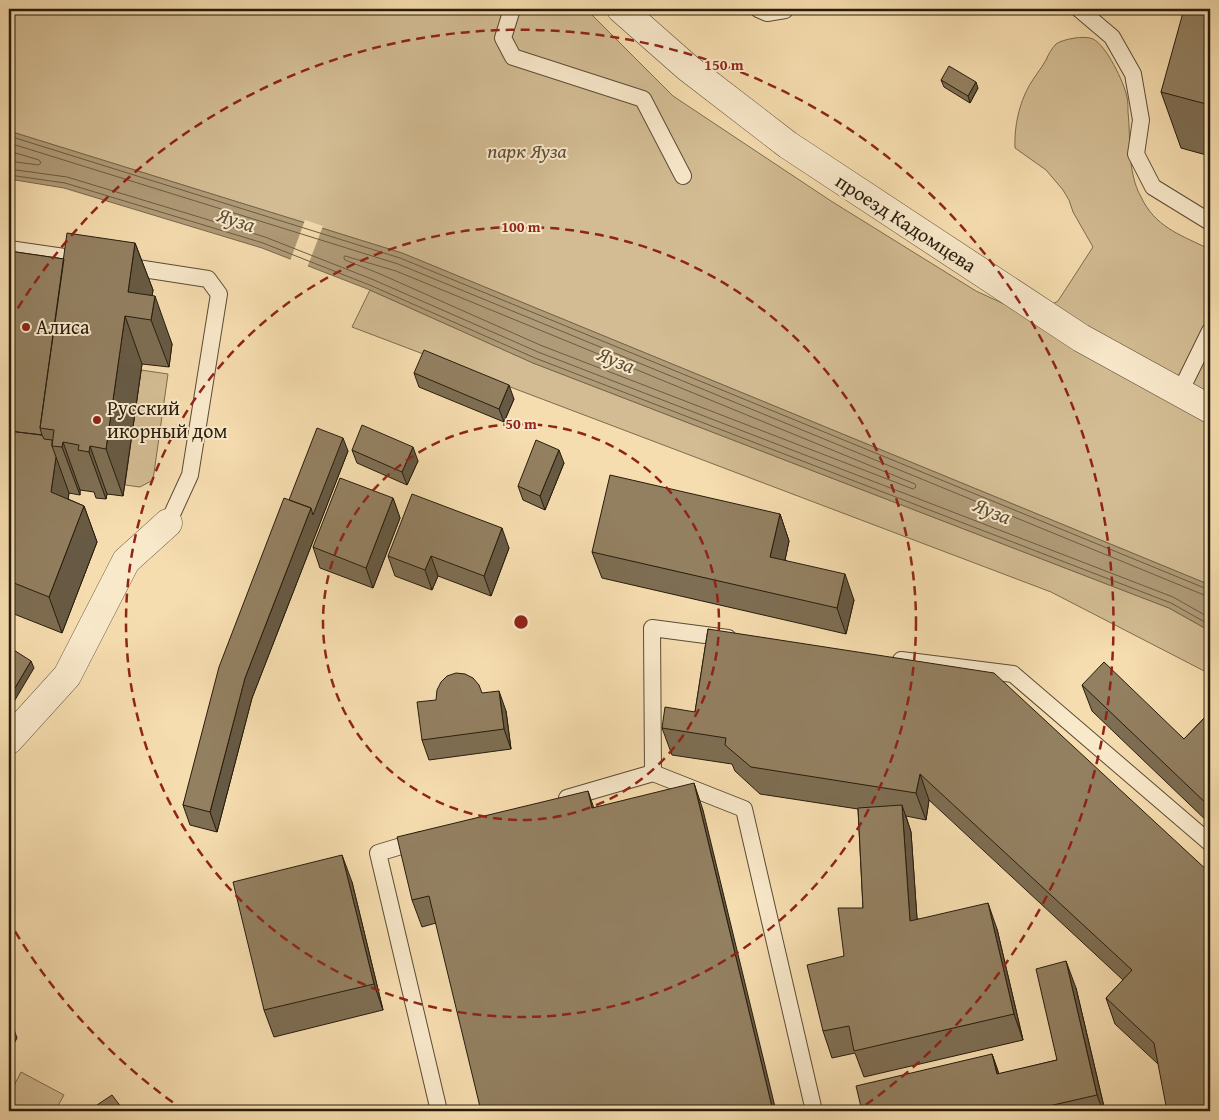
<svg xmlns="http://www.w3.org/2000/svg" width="1219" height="1120" viewBox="0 0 1219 1120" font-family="'Gentium Book Plus',serif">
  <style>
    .green { fill: #d3bc93; stroke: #7d6c50 }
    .water { fill: #b09b78; stroke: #79684d }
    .pier { fill: #f6ddaf }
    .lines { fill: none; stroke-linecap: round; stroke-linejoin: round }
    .shore { stroke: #6c5c42; stroke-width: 1 }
    .service-casing { stroke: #5b4c35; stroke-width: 18 }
    .minor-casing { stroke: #5b4c35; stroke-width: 29 }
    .service { stroke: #f9e9cb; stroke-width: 16 }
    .minor { stroke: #f9e9cb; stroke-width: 28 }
    .wall { fill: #7e6e53; stroke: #271c0c }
    .shaded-wall { fill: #675a44; stroke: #271c0c }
    .building { fill: #938061; stroke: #271c0c }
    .ring { fill: none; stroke: #8f2418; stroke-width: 2.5; stroke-dasharray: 9 6 }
    .poi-dot { fill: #8f2418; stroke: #f9e9cb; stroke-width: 2 }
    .labels { text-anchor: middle; stroke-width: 4; stroke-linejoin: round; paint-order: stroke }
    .park-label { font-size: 20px; font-style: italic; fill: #5b4c34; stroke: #f9e9cb }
    .street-label { font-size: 20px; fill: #271c0c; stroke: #f9e9cb }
    .poi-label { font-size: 20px; fill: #271c0c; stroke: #f9e9cb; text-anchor: start }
    .water-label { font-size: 21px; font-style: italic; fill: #5e4f37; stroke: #f9e9cb }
    .centre { fill: #8f2418; stroke: #f9e9cb; stroke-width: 2.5 }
    .ring-label { font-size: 15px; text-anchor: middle; font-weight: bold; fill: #8f2418; stroke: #f9e9cb; stroke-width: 4; stroke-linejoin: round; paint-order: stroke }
  </style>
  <rect width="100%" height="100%" fill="#f6ddaf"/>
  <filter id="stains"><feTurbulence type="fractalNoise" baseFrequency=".004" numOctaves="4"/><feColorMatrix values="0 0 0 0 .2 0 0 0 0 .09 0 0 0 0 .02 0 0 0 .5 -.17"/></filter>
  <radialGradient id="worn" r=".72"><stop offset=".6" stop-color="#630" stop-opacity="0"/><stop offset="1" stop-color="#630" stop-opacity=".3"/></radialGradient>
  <path class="green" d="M9,9H586L673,96L831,201L976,291L1030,316L1058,301L1093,247L1073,212L1069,200L1063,190L1046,170L1015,148C1014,127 1019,104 1029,86C1034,77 1041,69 1046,60C1048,55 1052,48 1056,44C1063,39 1085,35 1093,39C1106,45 1124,82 1127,97C1128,101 1128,107 1128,112C1131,140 1127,172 1141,197C1155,226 1178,234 1205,247L1210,251V585L402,253L9,131Z
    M370,290L533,363L1169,608L1210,631V674L1051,592L352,327Z
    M141,370L168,374L153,480L140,487L125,485Z
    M21,1072L64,1095L55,1111H9V1095Z"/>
  <path class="water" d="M9,131L402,253L1210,585V631L1169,608L533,363L370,290L262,248L64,188L9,179Z"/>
  <path class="pier" d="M305,220L323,226L307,268L290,261Z"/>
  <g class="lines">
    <path class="shore" d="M9,136L400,258L1207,589H1210
      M9,143L398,264L1204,595L1210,596
      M9,151L39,160L41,163L38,165L9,161
      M9,169L67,177L265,237L374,280L538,352L1173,597L1210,618
      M9,175L65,183L263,243L372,286L535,358L1171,603L1210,625
      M345,256L396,271L915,484L916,487L913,489L540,345L378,273L345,260L344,258Z"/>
    <g class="service-casing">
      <path id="service" d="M512,9L503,38L513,57L643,99L683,176
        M758,9L767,13L785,10L786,9
        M1079,9L1112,37L1133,74L1141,120L1136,154L1153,187L1210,222
        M9,249L85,260
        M124,266L208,279L219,294L190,475L168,523
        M1180,392L1210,331
        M901,660L1013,674L1210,843
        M653,773L652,628L728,638
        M567,798L653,773L744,809L814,1111
        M421,840L378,853L439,1111"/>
    </g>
    <g class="minor-casing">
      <path id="minor" d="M621,9L688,68L788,145L1081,338L1210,409
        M9,740L67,676L126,561L168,523"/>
    </g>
    <use href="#service" class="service"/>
    <use href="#minor" class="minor"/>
  </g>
  <path class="wall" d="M1210,9V156L1181,148L1161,92Z
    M941,80L978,88L970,103L944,87Z
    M135,243L153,290L152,296L172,344L169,367L142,364L123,496L107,494L106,499L96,498L94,492L80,490V495L69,493L68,499L84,506L97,542L62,633L9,612V251L64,259Z
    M414,373L514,399L504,422L419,387Z
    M352,450L418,461L407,485L357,463Z
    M348,451L252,698L217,832L190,825L183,805L289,500Z
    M564,463L545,510L523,500L518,486Z
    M393,498L400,518L373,588L320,568L313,547Z
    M780,514L789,541L785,560L854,600L846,634L602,578L592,552Z
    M509,548L491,596L438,576L432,590L395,576L388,556Z
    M708,629L1210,873L1158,1064L1115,1024L1106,998L1123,980L929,800L926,820L906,816L911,832L917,919L997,929L1023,1040L864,1077L855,1053L832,1058L823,1031L844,956L863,908L858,809L760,794L735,771L732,764L672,755L662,728L695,712Z
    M1082,685L1184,739L1210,712V824L1092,711Z
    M482,693L506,711L511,749L429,760L422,740L436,700Z
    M594,808L703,810L436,923L422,927L412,900Z
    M352,882L383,1010L274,1037L264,1010Z
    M1076,988L1105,1111H862L992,1054L999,1074L1057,1060Z"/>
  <path class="shaded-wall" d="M976,82L978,88L970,103L968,96Z
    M135,243L153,290L148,319L128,292Z
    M155,296L172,344L169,367L151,320Z
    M125,316L142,364L123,496L106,449Z
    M509,385L514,399L504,422L499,409Z
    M343,438L348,451L252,698L217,832L210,812L245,678L311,508Z
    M63,442L80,490V495L62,447Z
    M90,446L107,494L106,499L89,452Z
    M413,447L418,461L407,485L402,472Z
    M559,450L564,463L545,510L540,496Z
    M56,457L69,493L64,529L51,492Z
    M393,498L400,518L373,588L366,568Z
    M84,506L97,542L62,633L49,597Z
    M780,514L789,541L780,583L770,557Z
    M502,528L509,548L491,596L484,576Z
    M431,556L438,576L432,590L425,570Z
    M845,574L854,600L846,634L837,608Z
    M31,661L34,668L9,710V698Z
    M499,691L506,711L511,749L504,729Z
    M920,774L929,800L926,820L916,793Z
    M694,783L703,810L776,1111H773Z
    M588,791L597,817L592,808Z
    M902,805L911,832L919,947L910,921Z
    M342,855L352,882L383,1010L374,984Z
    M988,903L997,929L1023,1040L1014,1014Z
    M1066,961L1076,988L1105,1111H1103L1097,1095Z
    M9,1015L17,1038L9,1053Z
    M992,1054L1001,1080L997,1074Z"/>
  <path class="building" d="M1184,9H1210V105L1161,92Z
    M949,66L976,82L968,96L941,80Z
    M67,233L135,243L128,292L155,296L151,320L125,316L106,449L90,446L89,452L78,450L79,445L63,442L62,447L52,446L54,430L40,428Z
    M9,251L64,259L40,428L42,435L9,431Z
    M424,350L509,385L499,409L414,373Z
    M362,425L413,447L402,472L352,450Z
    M317,428L343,438L313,515L311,508L289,500Z
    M9,431L42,435L44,439L52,440V446L56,457L51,492L84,506L49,597L9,581Z
    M536,440L559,450L540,496L518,486Z
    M610,475L780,514L770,557L845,574L837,608L592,552Z
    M340,478L393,498L366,568L313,547Z
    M412,494L502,528L484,576L431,556L425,570L388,556Z
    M284,498L311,508L245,678L210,812L183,805L219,667Z
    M708,629L994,673L1210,873V1111H1167L1154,1043L1106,998L1132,970L920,774L916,793L751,767L725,745L726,738L662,728L665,707L695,712Z
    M9,647L31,661L9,698Z
    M1104,662L1184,739L1210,712V807L1082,685Z
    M456,673L465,674L473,678L479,685L482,693L499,691L504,729L422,740L417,702L436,700L437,690L441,682L447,676Z
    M694,783L773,1111H481L429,896L412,900L397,837L588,791L592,808Z
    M902,805L910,921L988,903L1014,1014L854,1051L849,1026L823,1031L807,965L844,956L838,908H863L858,808Z
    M342,855L374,984L264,1010L233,882Z
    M1066,961L1097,1095L1027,1111H862L856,1086L992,1054L997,1074L1057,1060L1036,969Z
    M112,1095L124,1111H88Z"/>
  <g class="ring">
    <circle cx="521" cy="622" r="198"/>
    <circle cx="521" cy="622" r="395"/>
    <path d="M185 1111A593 593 0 0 1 10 923M10 321A593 593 0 1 1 857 1111"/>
  </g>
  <g class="poi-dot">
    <circle cx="26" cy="327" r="5"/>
    <circle cx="97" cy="420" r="5"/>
  </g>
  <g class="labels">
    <g class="park-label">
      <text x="527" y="158">парк Яуза</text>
    </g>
    <g class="street-label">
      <text transform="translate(906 223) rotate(33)" y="7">проезд Кадомцева</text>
    </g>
    <g class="poi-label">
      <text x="36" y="334">Алиса</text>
      <text x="107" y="415">Русский<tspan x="107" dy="23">икорный дом</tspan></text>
    </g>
    <g class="water-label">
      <text transform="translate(236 220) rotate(18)" y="7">Яуза</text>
      <text transform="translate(616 360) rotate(22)" y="7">Яуза</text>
      <text transform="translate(992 511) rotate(22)" y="7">Яуза</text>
    </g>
  </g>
  <circle cx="521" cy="622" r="8" class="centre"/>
  <g class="ring-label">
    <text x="724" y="70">150 m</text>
    <text x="521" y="232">100 m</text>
    <text x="521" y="429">50 m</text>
  </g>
  <rect width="1219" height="1120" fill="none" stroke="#f6ddaf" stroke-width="30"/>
  <rect x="10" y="10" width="1199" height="1100" fill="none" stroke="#271c0c" stroke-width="2.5"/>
  <rect x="15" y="15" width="1189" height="1090" fill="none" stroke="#271c0c"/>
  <rect width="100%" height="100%" filter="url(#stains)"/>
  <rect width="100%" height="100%" fill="url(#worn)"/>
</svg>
